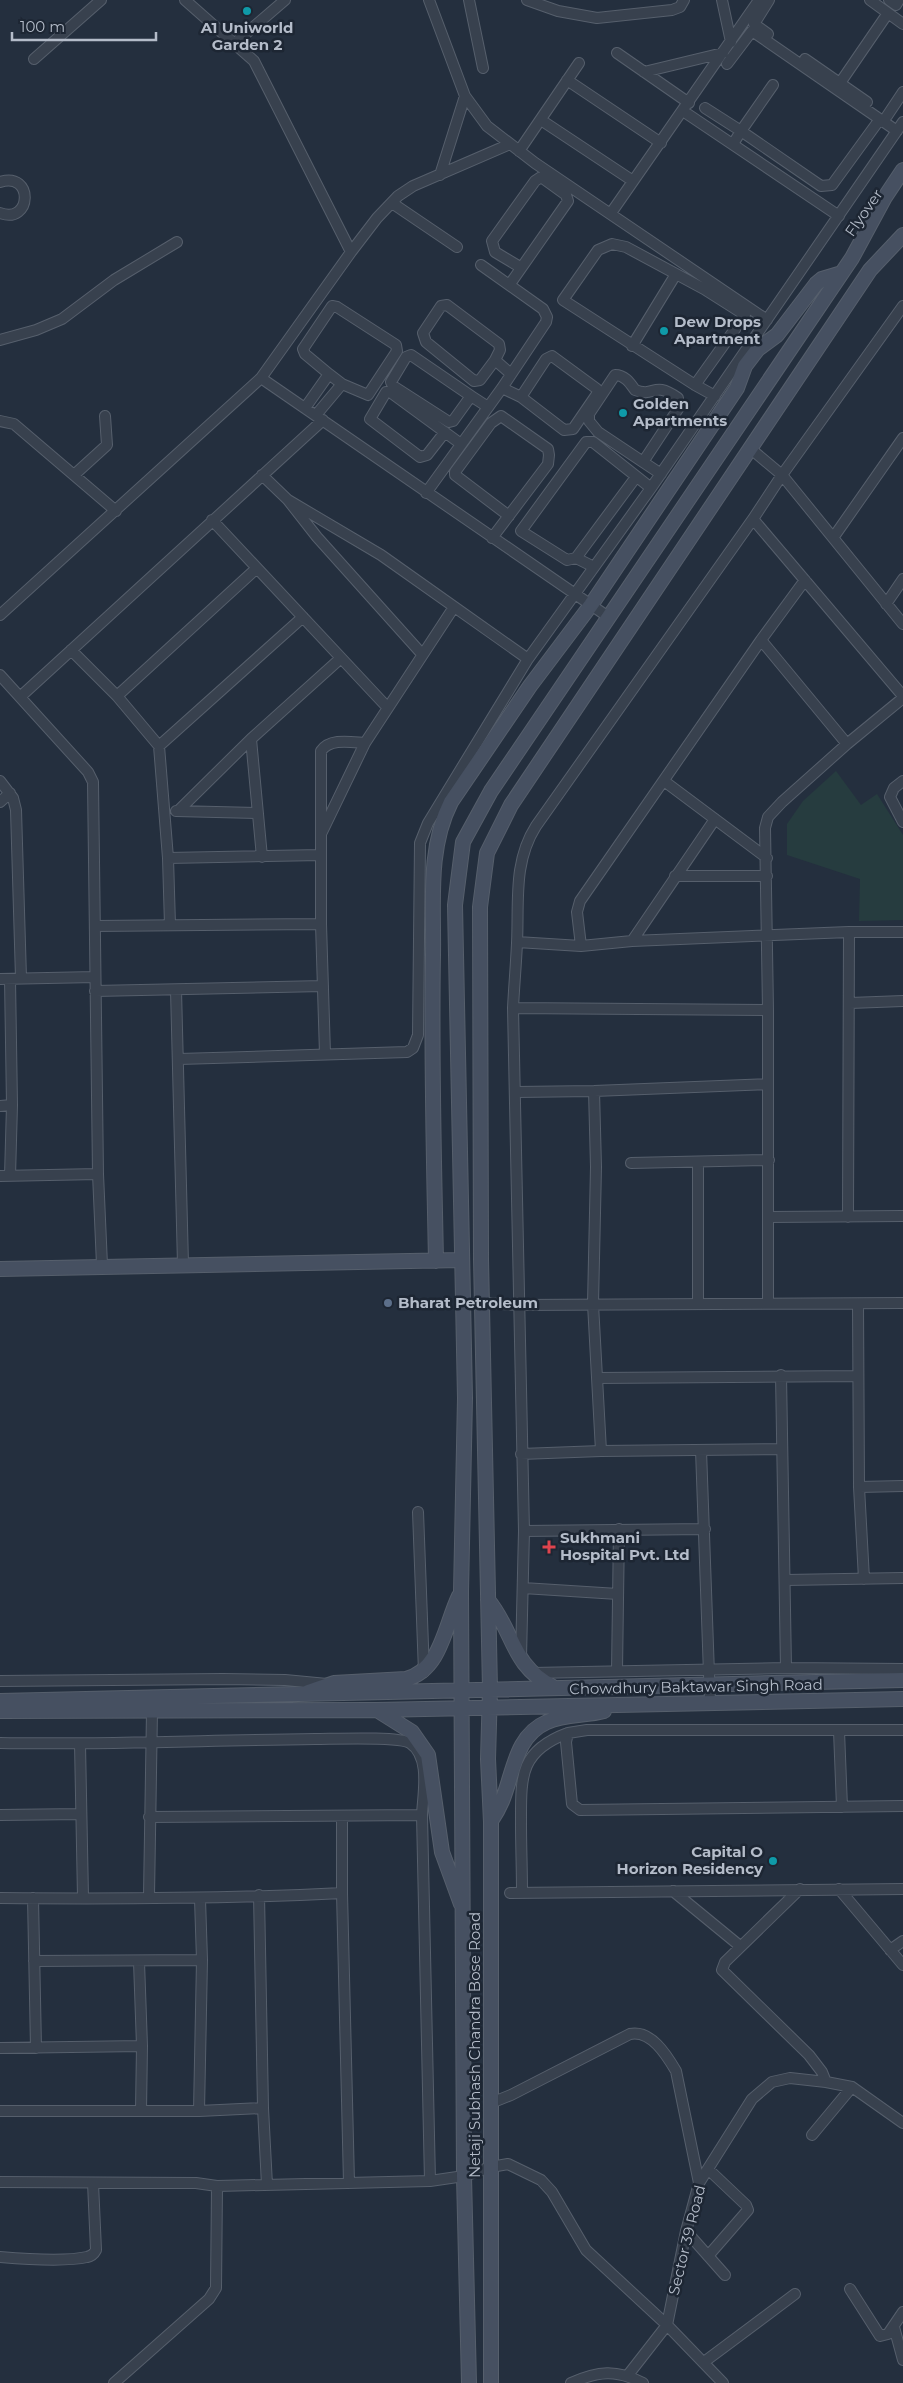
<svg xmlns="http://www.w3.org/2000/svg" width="903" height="2383" viewBox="0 0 903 2383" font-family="Montserrat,sans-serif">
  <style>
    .green { fill: #263c3f }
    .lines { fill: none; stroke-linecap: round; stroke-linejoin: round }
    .street-casing { stroke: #565f6c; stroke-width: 12 }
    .secondary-casing { stroke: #565f6c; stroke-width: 16 }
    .street { stroke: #38414e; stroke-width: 10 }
    .secondary { stroke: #465061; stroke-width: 14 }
    .culture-dot { fill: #0f9aa8; stroke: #1d2633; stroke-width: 2 }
    .service-dot { fill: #5c6f8a; stroke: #1d2633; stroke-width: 2 }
    .health-dot { fill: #e0444e; stroke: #1d2633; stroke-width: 2 }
    .labels { text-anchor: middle; stroke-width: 5; stroke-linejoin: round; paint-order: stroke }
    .poi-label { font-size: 15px; font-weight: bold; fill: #b4bcc9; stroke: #1d2633; text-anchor: start }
    .street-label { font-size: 15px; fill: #b4bcc9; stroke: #1d2633 }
  </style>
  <rect width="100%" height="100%" fill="#242f3e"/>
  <path class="green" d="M836,771L861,805L877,794L903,835V920L859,921L860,879L787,855V824L803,801Z"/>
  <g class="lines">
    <g class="street-casing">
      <path id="street" d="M185,0L254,61L351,252
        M429,0L465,96L487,126L535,163L767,320
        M469,0L483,68
        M527,0L558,11L597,18L672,10L680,7L684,0
        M722,0L731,42
        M870,0L903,24
        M889,0L896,5L899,0
        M768,34L754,24L769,0
        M235,43L285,0
        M617,53L689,103
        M34,59L101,0
        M805,59L867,102
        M727,64L752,31L897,131
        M644,72L723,53
        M567,80L661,143
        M840,83L888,13
        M705,108L741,131L773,85
        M683,111L839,216
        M887,116L903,92
        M541,120L633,181
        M733,144L741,131L821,186L832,185L880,119
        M519,151L579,63
        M440,175L465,96
        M0,182C34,171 32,225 0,213
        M392,203L457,247
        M611,213L759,0
        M510,284L568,201L566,195L541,177L535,181L492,241L495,252L520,267
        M0,340L36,330L62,319L114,280L177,242
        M632,346L676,274
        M495,360L480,380L474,381L426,342L423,333L441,306L447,305L499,344L500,350L495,360L511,374
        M261,378L607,616
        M695,385L563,300L598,250L612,244L626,247L704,289L745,315L695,385L715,396
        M502,388L521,397L564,430L573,429L597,394V389L552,356L546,359L521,397
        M471,396L411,355L406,357L391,382L393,386L449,422L453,421L471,396L488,407
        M305,408L329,374L305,354L303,349L332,306L337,307L396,345L397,351L368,395L342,384L329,374
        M316,415L342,384
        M0,421L14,424L116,511
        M445,432L427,455L420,457L370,419L386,392H390L461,444
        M751,449L782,475L903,624
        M643,462L678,409V398C652,380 656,398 635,390C630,383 625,375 615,375L589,414V421L598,432L661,474
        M74,475L107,445L105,416
        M262,475L288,500L317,537L421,653
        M426,493L502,388L546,322L547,317L543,309L481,265
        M288,500L381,555L528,659
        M753,519L903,696
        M212,520L387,707
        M492,538C511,513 529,489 548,464L549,455L548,449L501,416L491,423L455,472V475L509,516
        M833,538L903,438
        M576,558L567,560L521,531L586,442H593L651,488
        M594,567L576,558L636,477
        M886,604L903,579
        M0,615L261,378L351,252L377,218L398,196L413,186L510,144
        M761,640L847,744
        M71,650L117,696L159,746L168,858L170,925
        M0,675L88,772L93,782L98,1174L102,1265
        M117,696L257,568
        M20,697L323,420
        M251,739L262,857
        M159,746L303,617
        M0,781L13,798L16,810L21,978
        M664,781L767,858
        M903,781L894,788L890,797L903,822
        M0,802L10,793
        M176,811L258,813
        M178,811L251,739L341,658
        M322,832L365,743L454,607
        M168,858L321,855
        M675,876H767
        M95,926L321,924
        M632,941L715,819
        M517,942L581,946L632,941L849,932H903
        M581,946L577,912L580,901L761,640L805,580
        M0,979L95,977
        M10,979L12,1105L10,1176
        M176,990L183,1264
        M95,991L323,986
        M850,1003L903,1001
        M513,1008L768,1010
        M325,1054L321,924V751C330,738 350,742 365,743
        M179,1059L407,1052L413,1048L418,1035L420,843L428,823L528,659L651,488L903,122
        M594,1091L596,1167L593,1304L601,1451
        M516,1092L594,1091L768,1084
        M0,1106L12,1105
        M631,1163L769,1160
        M0,1176L98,1174
        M769,1217L903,1216
        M848,1217L849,932
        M483,1303L519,1305L903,1303
        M698,1303V1163
        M768,1303V1010L765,828L768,817L782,802L847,744L903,698
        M858,1304L859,1487L864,1579
        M781,1375L786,1668
        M597,1378L858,1376
        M701,1450L710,1702
        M521,1454L601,1451L781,1449
        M859,1487L903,1486
        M418,1512L424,1672
        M524,1531L705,1529
        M786,1580L903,1578
        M523,1588L618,1594
        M521,1657L524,1531L513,1008C514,987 516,965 517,943C519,902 513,862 536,826L753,519L782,475L903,306
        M617,1671L619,1529
        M532,1673L786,1668L903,1669
        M0,1681L223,1679L285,1680L327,1684
        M903,1730H587L568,1733L566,1742L572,1804L580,1810L903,1806
        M839,1731L842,1807
        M0,1743C105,1745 210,1740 315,1739C333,1739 398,1736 410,1743C431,1757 423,1793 422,1815L430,2181
        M80,1744L83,1897
        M0,1815L81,1814
        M342,1816V1893L349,2183
        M149,1817L422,1815
        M800,1889L725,1962L722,1970L809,2055L822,2072L826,2082
        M839,1889L903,1965
        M673,1891L740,1946
        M510,1893L903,1889
        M522,1893C522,1869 521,1846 521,1823C521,1777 519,1751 568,1733
        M259,1895L263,2108L267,2185
        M149,1896L152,1711
        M0,1898C114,1899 228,1899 342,1893
        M33,1898L36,2048
        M890,1950L903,1941
        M34,1961L202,1960
        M139,1962L142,2046L141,2110
        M0,2048L142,2046
        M491,2103L511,2095L630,2034C651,2030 666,2054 676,2071L699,2183
        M0,2111H199L263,2108
        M199,2111L202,1960L200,1899
        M812,2135L852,2087
        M708,2169L746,2205L748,2210L708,2256
        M0,2182L196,2183L217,2186L430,2181L464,2176L491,2167L508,2164L541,2180L552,2192L586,2250L667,2325L723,2383
        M686,2231L725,2275
        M0,2257C24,2259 65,2262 87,2257C92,2256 94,2254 96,2250L93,2183
        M850,2289L880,2336L888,2334L903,2312
        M894,2327L903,2360
        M704,2362L795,2294
        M628,2375L667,2325L686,2231L699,2183L752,2099L772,2082L790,2078L826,2082L852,2087L903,2123
        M114,2383L209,2299L216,2288L217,2186
        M571,2383C598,2371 616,2369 643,2383"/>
    </g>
    <g class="secondary-casing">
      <path id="secondary" d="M436,1261C434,1159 431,1057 433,955C434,904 427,849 451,802L530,686L591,605L737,388L745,366L758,349L777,335L816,284L822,279L842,273
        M0,1269L461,1260
        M488,1600C515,1633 510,1664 553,1687
        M308,1692L334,1683L406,1679C441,1670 445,1625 459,1596
        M0,1701L903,1680
        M377,1710L412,1732L428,1755L442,1852L461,1904
        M0,1711L376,1710L903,1699
        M491,1821C495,1815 499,1808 502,1801C514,1772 515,1736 547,1722C564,1714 586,1716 604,1711
        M469,2383L464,2176L461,1592L465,1398L455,905L463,842L491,791L852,258L885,197L903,170
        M491,2383V1822L488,1759L490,1689L481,1259L480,907L487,853L511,805L870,270L903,235"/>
    </g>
    <use href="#street" class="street"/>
    <use href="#secondary" class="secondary"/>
  </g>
  <g class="culture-dot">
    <circle cx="247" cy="11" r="5"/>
    <circle cx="664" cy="331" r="5"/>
    <circle cx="623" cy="413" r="5"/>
    <circle cx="773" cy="1861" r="5"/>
  </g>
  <circle class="service-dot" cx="388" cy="1303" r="5"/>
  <path class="health-dot" d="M546.5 1539.5h5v5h5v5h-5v5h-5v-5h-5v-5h5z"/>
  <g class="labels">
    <g class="poi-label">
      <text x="247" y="33" text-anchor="middle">A1 Uniworld<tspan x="247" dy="17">Garden 2</tspan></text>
      <text x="674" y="327">Dew Drops<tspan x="674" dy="17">Apartment</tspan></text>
      <text x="633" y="409">Golden<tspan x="633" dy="17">Apartments</tspan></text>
      <text x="398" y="1308">Bharat Petroleum</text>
      <text x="560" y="1543">Sukhmani<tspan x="560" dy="17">Hospital Pvt. Ltd</tspan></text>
      <text x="763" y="1857" text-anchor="end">Capital O<tspan x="763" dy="17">Horizon Residency</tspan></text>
    </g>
    <g class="street-label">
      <text transform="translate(864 213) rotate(-55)" y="5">Flyover</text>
      <text transform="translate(696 1687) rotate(-1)" y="5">Chowdhury Baktawar Singh Road</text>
      <text transform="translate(475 2045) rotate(-90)" y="5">Netaji Subhash Chandra Bose Road</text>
      <text transform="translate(687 2240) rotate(-76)" y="5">Sector 39 Road</text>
    </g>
  </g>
  <path d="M12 32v8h144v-8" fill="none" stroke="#b4bcc9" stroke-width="2.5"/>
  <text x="20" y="32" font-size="15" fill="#b4bcc9" stroke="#1d2633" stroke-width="4" paint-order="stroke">100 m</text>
</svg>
